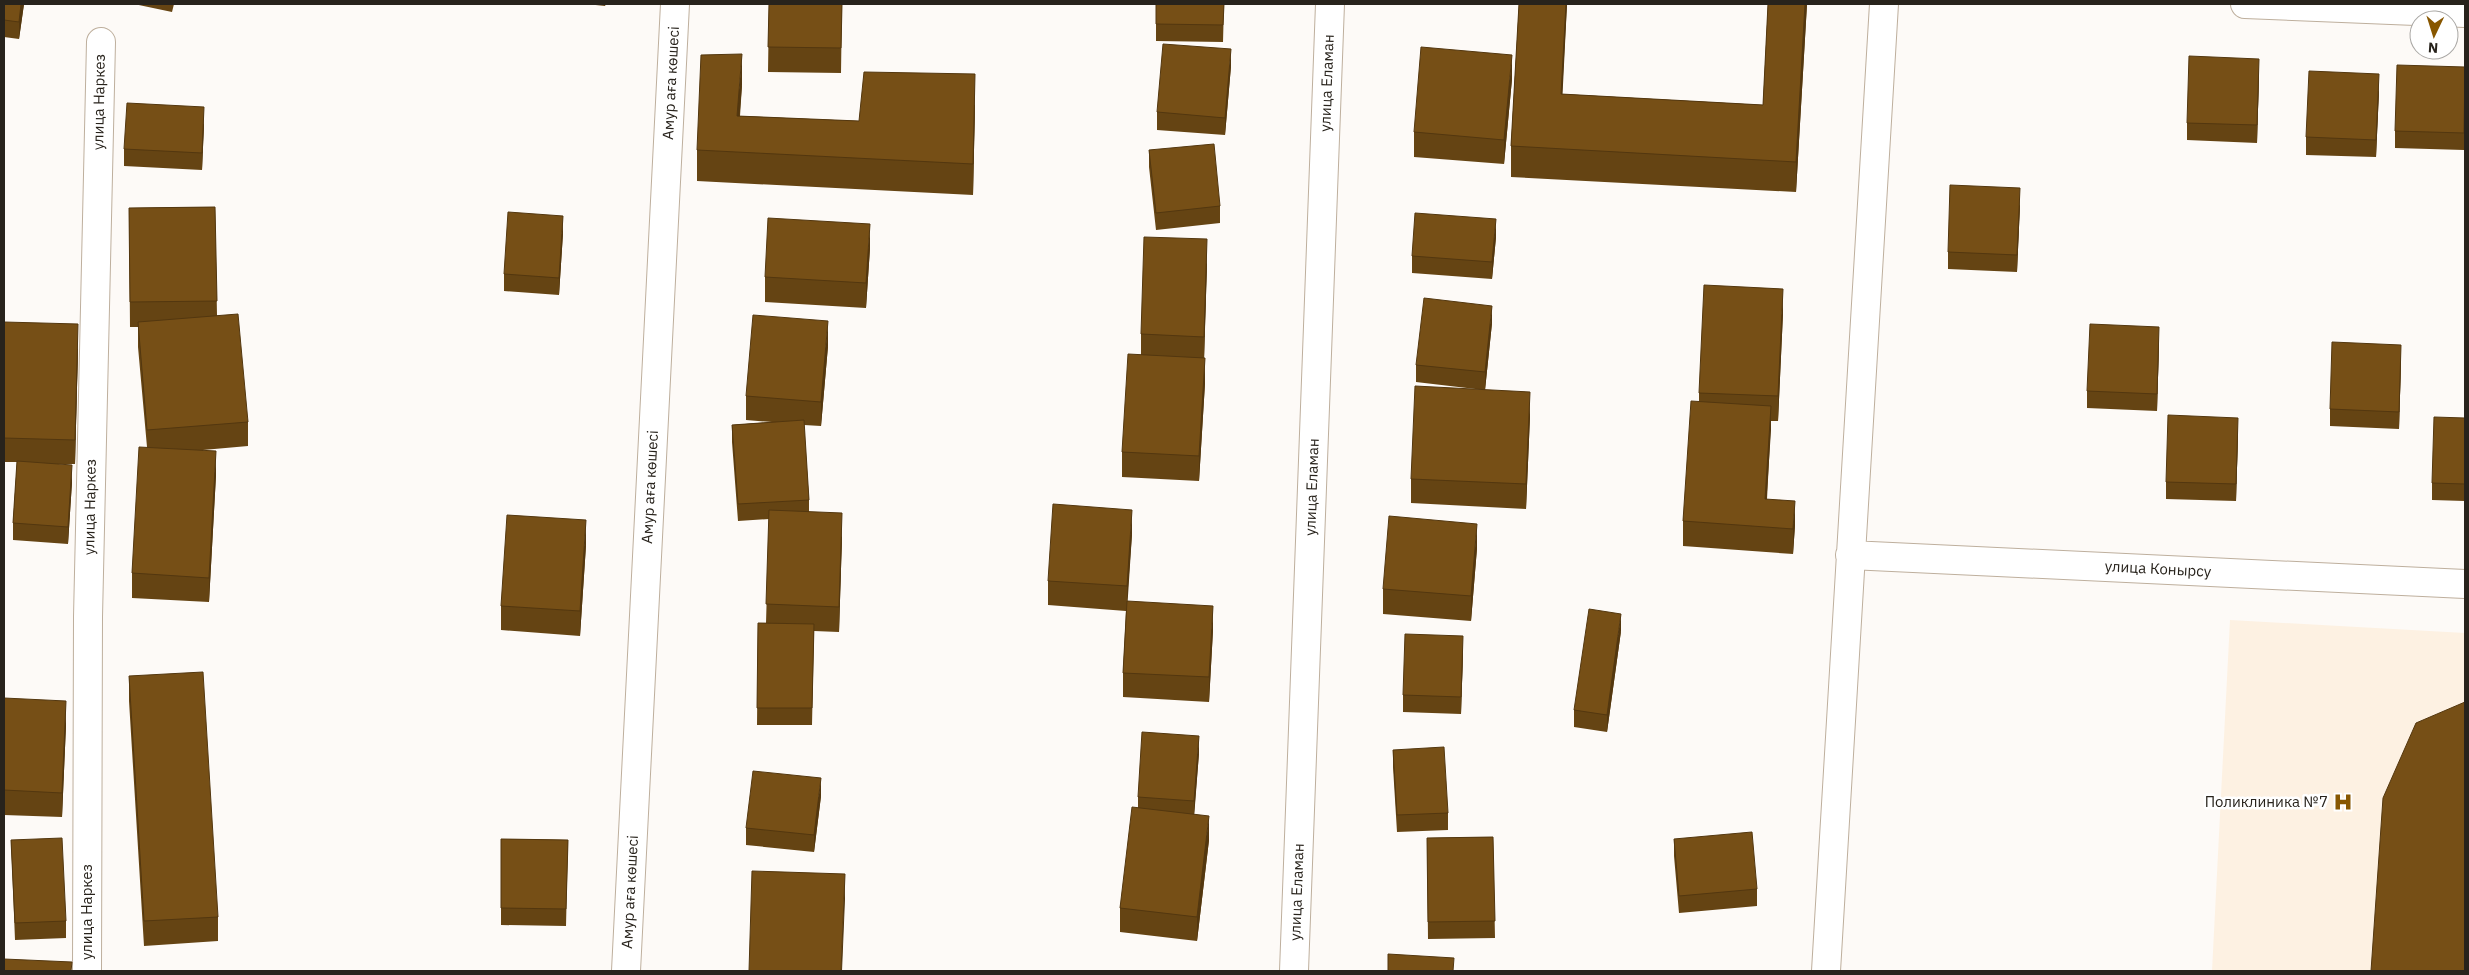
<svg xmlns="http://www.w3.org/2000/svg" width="2469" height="975" viewBox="0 0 2469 975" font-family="'IBM Plex Sans',sans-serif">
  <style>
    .built { fill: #fdf1e2 }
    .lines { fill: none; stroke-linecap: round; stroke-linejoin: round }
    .minor-casing { stroke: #beaf9d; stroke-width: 30 }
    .minor { stroke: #fff; stroke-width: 28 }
    .wall { fill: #654413 }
    .shaded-wall { fill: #53370f }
    .building { fill: #764f16; stroke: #53370f }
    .labels { text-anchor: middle; stroke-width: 5; stroke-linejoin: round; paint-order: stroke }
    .street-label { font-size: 15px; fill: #28231c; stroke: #fff }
    .poi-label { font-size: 15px; fill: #28231c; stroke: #fff; text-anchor: end }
  </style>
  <rect width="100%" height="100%" fill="#fdfaf7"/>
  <path class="built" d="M2230,620L2465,633V971H2212Z"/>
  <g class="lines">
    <g class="minor-casing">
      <path id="minor" d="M2245,4L2465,13
        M1850,555L2465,584
        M87,971L88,617L101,42
        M626,971L675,4
        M1294,971L1330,4
        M1826,971L1884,4"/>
    </g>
    <use href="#minor" class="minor"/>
  </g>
  <path class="wall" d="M4,4H24L19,39L4,37Z
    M134,4H174L172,12Z
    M586,4H606L605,6Z
    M769,4H842L841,73L768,72Z
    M1156,4H1224L1223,42L1156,41Z
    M1519,4H1567L1562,94L1763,105L1768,4H1807L1796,192L1511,177V146Z
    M1231,66L1225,135L1157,130V112Z
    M2465,67V116L2464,150L2395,148V131Z
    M2259,76L2257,143L2187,140V123Z
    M1512,79L1504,164L1414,157V132Z
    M742,85L740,116L859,121L975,105L973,195L697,181V150Z
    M2379,91L2376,157L2306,155V137Z
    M204,124L202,170L124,166V149Z
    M1149,150L1220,206V223L1156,230L1149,167Z
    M2020,205L2017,272L1948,269V252Z
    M215,207L217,315L248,422V446L203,450L216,475L209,602L132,598V573L147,447L138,347V327H130L129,208Z
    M563,233L559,295L504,291V274Z
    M1496,237L1492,279L1412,273V256Z
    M870,248L866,308L765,302V277Z
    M1207,263L1204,358L1205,383L1199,481L1122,477V452L1141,355V334Z
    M1783,313L1778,421H1771L1767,499L1795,525L1793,554L1683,546V521L1699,401V393Z
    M4,322L78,349L75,464H52L72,482L68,544L13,540V523L17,462H4Z
    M1492,323L1485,390L1530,416L1526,509L1411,503V479L1484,390L1416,382V365Z
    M2159,344L2157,411L2087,408V391Z
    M828,346L821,426L804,425L809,500V512L842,537L839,632L814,631L812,725H757L758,623H766L769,519L738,521L732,442V425L772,422L746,420V396Z
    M2401,362L2399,429L2330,426V409Z
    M2465,418V501L2432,500V483Z
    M2238,435L2236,501L2166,499V482Z
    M1132,534L1127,601L1213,630L1209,702L1123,697V673L1126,611L1048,605V581Z
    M586,545L580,636L501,630V606Z
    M1477,548L1471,621L1383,614V589Z
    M1621,631L1607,732L1574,727V710Z
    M1463,653L1461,714L1403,712V695Z
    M129,676L218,917V941L144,946L129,701Z
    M4,698L66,725L62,817L4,815Z
    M1393,750L1448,813V830L1397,832L1393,767Z
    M1199,753L1194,814L1209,840L1197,941L1120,932V908L1138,807V797Z
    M821,796L814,852L746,845V828Z
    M1493,837L1495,938L1428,939L1427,838Z
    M501,839L568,840L566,926L501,925Z
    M1674,839L1757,889V906L1679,913L1674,856Z
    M11,840L66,921V938L15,940Z"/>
  <path class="shaded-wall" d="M21,4H24L19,39V22Z
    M1566,4H1567L1561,125V94Z
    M1805,4H1807L1796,192V162Z
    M1231,49V66L1225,135V118Z
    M742,54V85L737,147V116Z
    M1512,55V79L1504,164V140Z
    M2259,59V76L2257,143V125Z
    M975,74V105L973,195V164Z
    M2379,74V91L2376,157V140Z
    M2465,99V116L2464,150V133Z
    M204,107V124L202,170V153Z
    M2020,188V205L2017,272V255Z
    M563,216V233L559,295V278Z
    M1496,219V237L1492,279V262Z
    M870,224V248L866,308V283Z
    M1207,239V263L1204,362V337Z
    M1783,289V313L1778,421V396Z
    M1492,306V323L1485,390V372Z
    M828,321V346L821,426V402Z
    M78,324V349L75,464V440Z
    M2159,327V344L2157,411V394Z
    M2401,345V362L2399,429V412Z
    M1205,358V383L1199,481V456Z
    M1530,392V416L1526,509V484Z
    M1771,406V430L1765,523V499Z
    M2238,418V435L2236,501V484Z
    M216,451V475L209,602V578Z
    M72,465V482L68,544V527Z
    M1795,501V525L1793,554V529Z
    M1132,510V534L1127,611V586Z
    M842,513V537L839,632V607Z
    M586,520V545L580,636V611Z
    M1477,524V548L1471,621V596Z
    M1213,606V630L1209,702V677Z
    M1621,614V631L1607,732V715Z
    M1463,636V653L1461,714V697Z
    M66,701V725L62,817V793Z
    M1199,736V753L1194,818V801Z
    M821,778V796L814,852V835Z
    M1209,816V840L1197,941V917Z
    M845,874V899L842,971H841Z"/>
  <path class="building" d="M4,4H21L19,22L4,20Z
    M769,4H842L841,48L768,47Z
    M1156,4H1224L1223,25L1156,24Z
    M1519,4H1566L1561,94L1763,105L1768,4H1805L1796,162L1511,146Z
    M1163,44L1231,49L1225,118L1157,112Z
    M1421,47L1512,55L1504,140L1414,132Z
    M742,54L737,116L859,121L864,72L975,74L973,164L697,150L701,55Z
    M2189,56L2259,59L2257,125L2187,123Z
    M2397,65L2465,67L2464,133L2395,131Z
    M2309,71L2379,74L2376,140L2306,137Z
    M127,103L204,107L202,153L124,149Z
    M1214,144L1220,206L1156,213L1149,150Z
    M1950,185L2020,188L2017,255L1948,252Z
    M215,207L217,301L130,302L129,208Z
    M508,212L563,216L559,278L504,274Z
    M1415,213L1496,219L1492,262L1412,256Z
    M768,218L870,224L866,283L765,277Z
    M1144,237L1207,239L1204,337L1141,334Z
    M1704,285L1783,289L1778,396L1699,393Z
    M1424,298L1492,306L1485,372L1416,365Z
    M238,314L248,422L147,430L138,322Z
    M753,315L828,321L821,402L746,396Z
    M4,322L78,324L75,440L4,438Z
    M2090,324L2159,327L2157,394L2087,391Z
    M2332,342L2401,345L2399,412L2330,409Z
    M1128,354L1205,358L1199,456L1122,452Z
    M1415,386L1530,392L1526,484L1411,479Z
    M1691,401L1771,406L1765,499L1795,501L1793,529L1683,521Z
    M2168,415L2238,418L2236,484L2166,482Z
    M2434,417L2465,418V484L2432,483Z
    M804,420L809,500L738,504L732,425Z
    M139,447L216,451L209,578L132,573Z
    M17,461L72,465L68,527L13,523Z
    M1053,504L1132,510L1127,586L1048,581Z
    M769,510L842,513L839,607L766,604Z
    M507,515L586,520L580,611L501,606Z
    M1389,516L1477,524L1471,596L1383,589Z
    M1127,601L1213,606L1209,677L1123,673Z
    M1589,609L1621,614L1607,715L1574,710Z
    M758,623L814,624L812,708H757Z
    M1405,634L1463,636L1461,697L1403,695Z
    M203,672L218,917L144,921L129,676Z
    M4,698L66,701L62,793L4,790Z
    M2465,702V971H2371L2383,798L2416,723Z
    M1142,732L1199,736L1194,801L1138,797Z
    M1444,747L1448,813L1397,815L1393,750Z
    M753,771L821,778L814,835L746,828Z
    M1132,807L1209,816L1197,917L1120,908Z
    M1752,832L1757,889L1679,896L1674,839Z
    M1493,837L1495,921L1428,922L1427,838Z
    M62,838L66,921L15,923L11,840Z
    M501,839L568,840L566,909L501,908Z
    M752,871L845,874L841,971H749Z
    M1388,954L1454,958L1453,971H1388Z
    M4,959L72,962L71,971H4Z"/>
  <defs>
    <g id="hospital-bare" transform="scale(1.5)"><path d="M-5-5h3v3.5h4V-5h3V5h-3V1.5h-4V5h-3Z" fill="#885700" stroke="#fff" stroke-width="2.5" paint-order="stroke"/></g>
  </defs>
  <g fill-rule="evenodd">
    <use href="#hospital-bare" x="2343" y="802"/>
  </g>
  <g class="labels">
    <g class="street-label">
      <text transform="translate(671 83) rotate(-87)" y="5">Амур аға көшесі</text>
      <text transform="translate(1327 83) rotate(-88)" y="5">улица Еламан</text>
      <text transform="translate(99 102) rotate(-89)" y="5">улица Наркез</text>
      <text transform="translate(650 487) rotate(-87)" y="5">Амур аға көшесі</text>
      <text transform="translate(1312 487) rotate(-88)" y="5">улица Еламан</text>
      <text transform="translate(90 507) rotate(-89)" y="5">улица Наркез</text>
      <text transform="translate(2158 569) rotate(3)" y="5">улица Конырсу</text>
      <text transform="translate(630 892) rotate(-87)" y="5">Амур аға көшесі</text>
      <text transform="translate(1297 892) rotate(-88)" y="5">улица Еламан</text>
      <text transform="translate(87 912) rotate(-90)" y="5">улица Наркез</text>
    </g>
    <g class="poi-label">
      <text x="2328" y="807">Поликлиника №7</text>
    </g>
  </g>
  <rect width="2469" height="975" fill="none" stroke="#28231c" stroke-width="10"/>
  <g transform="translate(2434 35) rotate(184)"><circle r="24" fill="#ffffff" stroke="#a9a7a4"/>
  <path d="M0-4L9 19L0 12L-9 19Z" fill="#885700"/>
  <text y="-8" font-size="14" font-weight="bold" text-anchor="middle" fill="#28231c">N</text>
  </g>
</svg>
